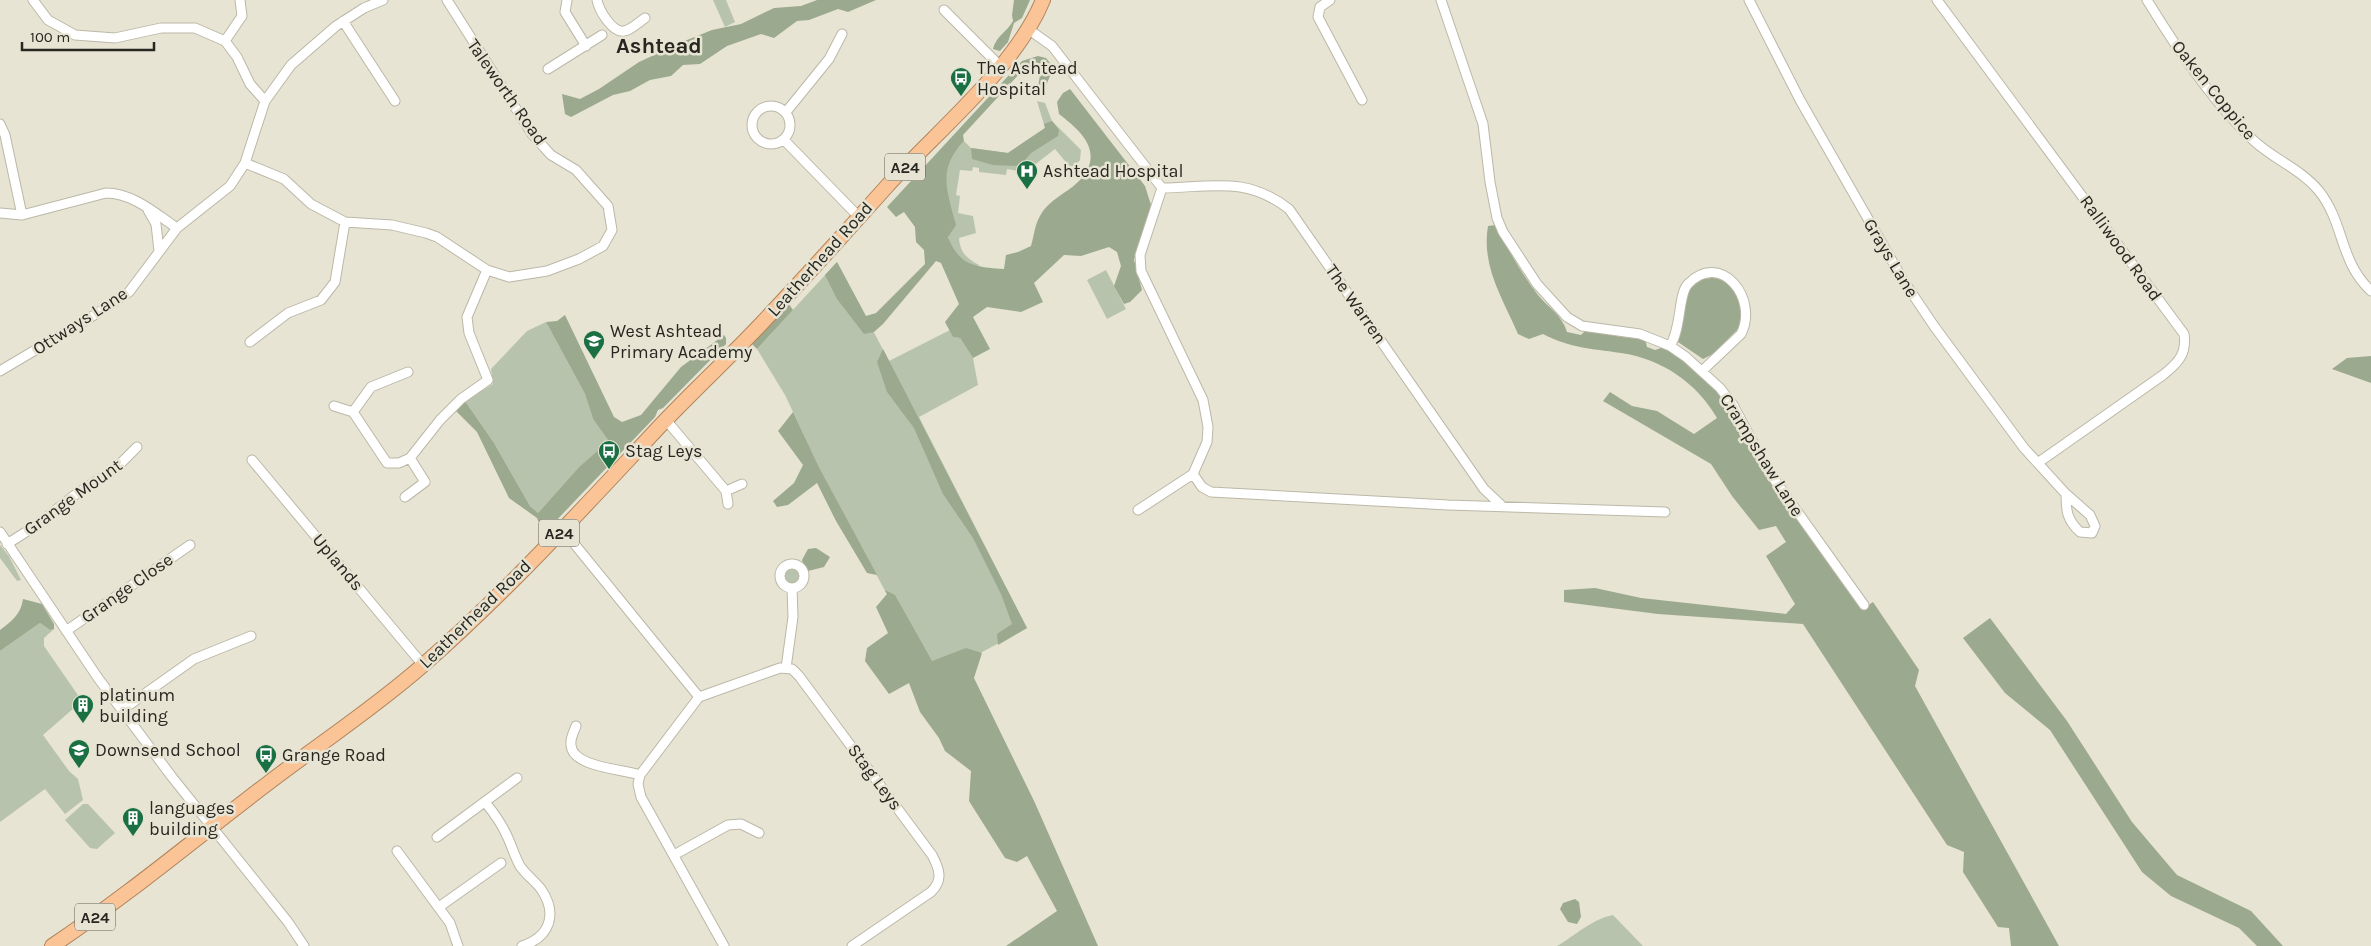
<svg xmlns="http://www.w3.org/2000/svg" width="2371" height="946" viewBox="0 0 2371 946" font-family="Karla,sans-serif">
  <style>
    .green { fill: #b8c3ad }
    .forest { fill: #9ba98e }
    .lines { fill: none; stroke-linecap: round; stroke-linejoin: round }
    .minor-casing { stroke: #bbb8a8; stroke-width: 11 }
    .trunk-casing { stroke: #b0845c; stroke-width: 16 }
    .minor { stroke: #fff; stroke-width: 9 }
    .trunk { stroke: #fbc497; stroke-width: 14 }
    .labels { text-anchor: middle; stroke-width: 5; stroke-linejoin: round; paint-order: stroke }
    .shield { fill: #e7e4d3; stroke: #615f56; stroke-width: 1 }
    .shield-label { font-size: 16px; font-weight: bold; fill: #272620 }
    .poi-label { font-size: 18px; fill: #272620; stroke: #e7e4d3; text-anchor: start }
    .street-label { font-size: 18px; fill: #272620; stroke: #e7e4d3 }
    .district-label { font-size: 22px; font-weight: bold; fill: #272620; stroke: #e7e4d3 }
  </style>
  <rect width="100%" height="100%" fill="#e7e4d3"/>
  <path class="green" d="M713,0H726L735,22L725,27Z
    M1037,101L1045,103L1052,121L1081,150L1080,160L1075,166H1069L1055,149L1019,177L1018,171L1007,169L1006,175L979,172V168L973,167L972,171L960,170L956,195L960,196L958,213L973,216L976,233L959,238C960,252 966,258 979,265L978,267C969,263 958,259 953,250C944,237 943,182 947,166C950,156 957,149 964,141L971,148L1008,153L1045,128Z
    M837,262L889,361L950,330L953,337L960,338L973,358L978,385L919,417L1027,628L932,679L819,467L785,395L757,349Z
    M1106,270L1126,309L1107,319L1087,280Z
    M546,322L585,394L593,419L610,441L579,467L538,513L530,506L494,443L465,401L493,384L491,369L527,331Z
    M0,545L9,556L21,580L17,581L0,558Z
    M785 576a7 7 0 1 1 14 0a7 7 0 1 1-14 0Z
    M40,623L50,630L54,629L44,638V646L82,701L43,735L69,771L78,779L83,800L65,814L45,789L0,822V651Z
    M83,804H88L115,833L97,849L90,848L65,820Z
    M1613,915L1643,946H1557C1576,935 1592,919 1613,915Z"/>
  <path class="forest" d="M817,0H876L848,12L838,9L809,20L797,21L774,38L761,34L727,46L700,64L683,65L671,76L650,80L630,91L613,95L571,117L565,114L562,94L580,99L599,89L639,62L687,40L712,30L741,24L774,8L801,6Z
    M1014,0H1030L1022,18L1014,23L1008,42L1000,51L993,49C996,36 1007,32 1013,21L1012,15Z
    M1038,56L1046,58L1057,72L1050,76L1045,88L1038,87L1040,75L1029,69L1022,71L963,135L964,141C937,169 947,191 956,225L948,237C959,266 976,267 1004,269L1006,255L1018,252L1031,246C1034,236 1035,224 1040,216C1049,199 1068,193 1080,180C1105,152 1081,131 1059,114L1057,102L1063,93L1070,89L1145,186L1151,205L1134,260L1142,290L1130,302L1124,304L1114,286L1121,266L1117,252L1109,247L1081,256L1064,255L1034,283L1043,302L1021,312L987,307L973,317L990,349L973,358L960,338L953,337L945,322L959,304L941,263L936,261L883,324L874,332L864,334L837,299L825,275L837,262L866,316L876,313L925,264L924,250L916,242L915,227L904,212L896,217L887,207L1022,61Z
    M1052,121L1059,130L1058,136L1031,153L1020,166L993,165L972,159L971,148L1008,153L1045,128L1044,124Z
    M1496,225C1508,250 1521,273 1538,295C1549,308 1562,315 1567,332L1581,335L1586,330L1622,337L1645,339L1647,347L1655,350L1664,347L1702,374L1725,399L1863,609L1873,602L1919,670L1915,686L2059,946H2011L2009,928L1998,927L1963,872L1964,852L1947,845L1803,624L1658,614L1564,602V590L1595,588L1641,598L1786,614L1795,604L1766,556L1786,542L1776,526L1759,530L1732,496L1711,464L1603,401L1610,392L1632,406L1657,411L1694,434L1717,418C1697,383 1662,359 1621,353C1589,348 1573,349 1543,334L1529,339L1518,334C1503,299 1481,266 1488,226Z
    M1712,278L1726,279L1740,295L1741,326L1713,354L1703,359L1678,342L1688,290L1701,279Z
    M789,304L793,310L757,349L751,343Z
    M565,315L614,417L622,422L641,415L681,367L724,335L726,338V344L663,408L658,410L655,417L551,526L541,528L537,518L509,498L477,432L455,410L465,401L494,443L530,506L538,513L579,467L609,441L593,419L585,394L546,322L557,321Z
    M883,349L1027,628L998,645L997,634L1012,624L1001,594L973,538L943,494L914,428L887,392L877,362Z
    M2371,356V383L2332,369L2347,358Z
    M793,412L819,467L877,575L867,573L836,521L817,483L788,505L777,507L773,501L794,483L803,465L778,431Z
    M816,548L830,557L824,567L808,571L804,568L802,560L808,549Z
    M885,590L895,595L932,661L966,648L982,653L974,678L1035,803L1098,946H1006L1057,911L1027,856L1017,862L1005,858L969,801L971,771L945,751L939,738L920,712L909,683L889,694L865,661L867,648L888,633L876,607L887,594Z
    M23,599L42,604L54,624V629L50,630L40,623L0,651V630C12,621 21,614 23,599Z
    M1990,618L2067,721L2132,822L2177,875L2251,911L2283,946H2257L2239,928L2171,896L2142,872L2050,730L2005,693L1963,638Z
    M1575,899L1579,902L1581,917L1577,924L1568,922L1560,909L1563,903Z"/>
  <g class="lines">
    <g class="minor-casing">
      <path id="minor" d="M33,0L48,20L75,35L115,38L161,28H195L225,41L237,57L250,84L265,101
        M567,0L565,12L586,46
        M597,0C599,10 612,33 624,31C631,30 639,22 645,18
        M1330,0L1320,7L1318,17L1362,100
        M1441,0L1483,124L1490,182L1497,218L1503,232L1537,284L1567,317L1582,326L1640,334L1670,346L1686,357L1720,388L1733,405L1769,472L1864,605
        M1749,0L1800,100L1903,280L1934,326L2024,448L2066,494L2090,515L2095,526L2092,533L2080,532C2067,520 2066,511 2066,494
        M1937,0L2184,334C2187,354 2178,363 2163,375L2039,462
        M2147,0C2175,46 2214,103 2253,140C2273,159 2301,169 2319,191C2345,224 2339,261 2371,291
        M944,10L1000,66
        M343,21L395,101
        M1028,29L1052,46L1162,188C1213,187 1246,176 1289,209L1484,489L1501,505
        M225,41L242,16L240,0
        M548,69L602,35
        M752 125a19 19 0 1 1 38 0a19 19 0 1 1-38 0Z
        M786,112L829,59L842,34
        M0,124L5,135L22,215
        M784,140L859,217
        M245,163L284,179L311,204L345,222L392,225L426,233L437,237L487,270L509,277L547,271L579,259L603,246L612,230L608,206L576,170L551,155L532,134L447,0
        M148,210L156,224L159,251
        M0,213L22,215L106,193C133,193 156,214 177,228
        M250,342L288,313L321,300L335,282L345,222
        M1670,346C1682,327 1678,294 1688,284C1721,250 1759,299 1741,334L1702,371
        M0,371L96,314L129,292L177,228L230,186L245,163L265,101L291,65L336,26L364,8L383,0
        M408,372L371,387L353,412L387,463H399L410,458L440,420L461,399L488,380L469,333L467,317L487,270
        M334,406L353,412
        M666,420L726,491
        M252,460L423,665
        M1193,474L1202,487L1211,492L1448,505L1665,512
        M405,497L425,482L410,458
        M728,504L726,491L742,484
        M1138,510L1193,474L1207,442L1208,427L1203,400L1141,271L1140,255L1162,188
        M563,530L699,697
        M0,532L98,678L172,777L288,922L304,946
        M7,544L37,525L72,497L117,467L137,447
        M780 576a12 12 0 1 1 24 0a12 12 0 1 1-24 0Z
        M66,631L190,545
        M786,668L793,617L792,588
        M122,710L194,659L251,636
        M576,726C574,732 570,738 571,745C572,767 622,769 640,775
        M485,802C494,813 502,824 508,838C512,847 515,857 520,866C526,875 535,881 541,889C558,914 550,937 522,946
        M437,837L517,778
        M397,851L450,923L458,946
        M674,855L728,825L741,824L759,833
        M439,907L501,863
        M724,946L641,797L638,784L640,775L699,697L780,668L792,669L799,676L932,855C940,870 943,880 931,892L852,946"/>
    </g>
    <g class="trunk-casing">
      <path id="trunk" d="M52,946C127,896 196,838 267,784C319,744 373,709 422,666C507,592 583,508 660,426C693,391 729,358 762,323C805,277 847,231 888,185C938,130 1015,68 1043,0"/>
    </g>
    <use href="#minor" class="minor"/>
    <use href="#trunk" class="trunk"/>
  </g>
  <defs>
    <g id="bus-pin" transform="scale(1.125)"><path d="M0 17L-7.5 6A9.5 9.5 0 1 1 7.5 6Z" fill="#1a7043" stroke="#e7e4d3"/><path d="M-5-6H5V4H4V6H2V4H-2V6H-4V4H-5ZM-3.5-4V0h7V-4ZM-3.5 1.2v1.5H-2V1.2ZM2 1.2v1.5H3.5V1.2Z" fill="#fff"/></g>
    <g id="hospital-pin" transform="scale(1.125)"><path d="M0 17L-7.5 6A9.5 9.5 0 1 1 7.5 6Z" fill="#1a7043" stroke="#e7e4d3"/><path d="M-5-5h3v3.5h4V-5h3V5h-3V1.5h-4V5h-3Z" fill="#fff"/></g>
    <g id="school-pin" transform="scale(1.125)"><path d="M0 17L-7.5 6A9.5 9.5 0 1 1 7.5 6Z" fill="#1a7043" stroke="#e7e4d3"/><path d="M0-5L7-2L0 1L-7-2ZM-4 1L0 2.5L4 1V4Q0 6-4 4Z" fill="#fff"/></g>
    <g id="building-pin" transform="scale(1.125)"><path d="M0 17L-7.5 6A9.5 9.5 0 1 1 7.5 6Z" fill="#1a7043" stroke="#e7e4d3"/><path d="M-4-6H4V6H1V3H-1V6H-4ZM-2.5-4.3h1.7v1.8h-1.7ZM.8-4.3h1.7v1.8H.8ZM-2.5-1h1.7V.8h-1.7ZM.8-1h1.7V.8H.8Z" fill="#fff"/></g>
  </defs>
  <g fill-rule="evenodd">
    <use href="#bus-pin" x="961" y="78"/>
    <use href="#hospital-pin" x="1027" y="171"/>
    <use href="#school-pin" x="594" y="341"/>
    <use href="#bus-pin" x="609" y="451"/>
    <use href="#building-pin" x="83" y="705"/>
    <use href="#school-pin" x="79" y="750"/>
    <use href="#bus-pin" x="266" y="755"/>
    <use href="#building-pin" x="133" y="818"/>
  </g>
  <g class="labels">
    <g class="shield">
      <rect x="885" y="153.5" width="40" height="27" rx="4"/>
      <rect x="539" y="519.5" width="40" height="27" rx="4"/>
      <rect x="75" y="903.5" width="40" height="27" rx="4"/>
    </g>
    <g class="shield-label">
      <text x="905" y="173">A24</text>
      <text x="559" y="539">A24</text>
      <text x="95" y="923">A24</text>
    </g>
    <g class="poi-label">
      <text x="977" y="74">The Ashtead<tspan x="977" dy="21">Hospital</tspan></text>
      <text x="1043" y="177">Ashtead Hospital</text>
      <text x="610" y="337">West Ashtead<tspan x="610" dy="21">Primary Academy</tspan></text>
      <text x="625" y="457">Stag Leys</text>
      <text x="99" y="701">platinum<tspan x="99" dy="21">building</tspan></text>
      <text x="95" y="756">Downsend School</text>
      <text x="282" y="761">Grange Road</text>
      <text x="149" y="814">languages<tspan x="149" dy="21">building</tspan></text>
    </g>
    <g class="street-label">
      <text transform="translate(2214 90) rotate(51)" y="6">Oaken Coppice</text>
      <text transform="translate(507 92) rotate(55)" y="6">Taleworth Road</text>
      <text transform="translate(2121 248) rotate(54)" y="6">Ralliwood Road</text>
      <text transform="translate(1891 258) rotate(59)" y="6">Grays Lane</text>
      <text transform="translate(820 259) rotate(-48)" y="6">Leatherhead Road</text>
      <text transform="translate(1356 304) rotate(55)" y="6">The Warren</text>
      <text transform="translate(80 321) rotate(-33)" y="6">Ottways Lane</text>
      <text transform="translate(1762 455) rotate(58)" y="6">Crampshaw Lane</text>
      <text transform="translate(73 497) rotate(-36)" y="6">Grange Mount</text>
      <text transform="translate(338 562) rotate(50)" y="6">Uplands</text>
      <text transform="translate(127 588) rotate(-35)" y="6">Grange Close</text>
      <text transform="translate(475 614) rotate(-44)" y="6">Leatherhead Road</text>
      <text transform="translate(875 777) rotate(53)" y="6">Stag Leys</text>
    </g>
    <g class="district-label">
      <text x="659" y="53">Ashtead</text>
    </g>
  </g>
  <path d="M22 42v8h132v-8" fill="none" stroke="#272620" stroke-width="2.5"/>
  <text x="30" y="42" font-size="15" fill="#272620" stroke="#e7e4d3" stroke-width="4" paint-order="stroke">100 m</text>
</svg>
